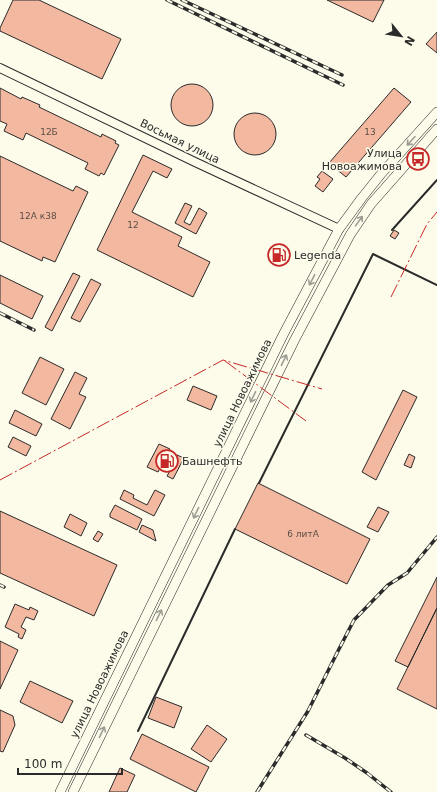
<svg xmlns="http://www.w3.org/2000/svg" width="437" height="792" viewBox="0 0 437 792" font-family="'DejaVu Sans',sans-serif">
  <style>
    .building { fill: #f2b8a0; stroke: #2b2b2b }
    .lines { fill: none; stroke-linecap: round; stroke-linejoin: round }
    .tertiary-casing { stroke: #2b2b2b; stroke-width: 10 }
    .secondary-casing { stroke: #2b2b2b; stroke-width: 10 }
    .tertiary { stroke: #fdfbea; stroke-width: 8 }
    .secondary { stroke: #fdfbea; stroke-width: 9 }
    .rail-casing { stroke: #2b2b2b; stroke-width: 3.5 }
    .rail { stroke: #fdfbea; stroke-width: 2; stroke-dasharray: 6; stroke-linecap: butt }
    .wall { stroke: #2b2b2b; stroke-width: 2 }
    .power { stroke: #c62828; stroke-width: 1; stroke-dasharray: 14 3 2 3; stroke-linecap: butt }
    .oneway { stroke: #9e9d94 }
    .labels { text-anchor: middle; stroke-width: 3; stroke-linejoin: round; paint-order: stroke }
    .number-label { font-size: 9px; fill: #5d4e48 }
    .street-label { font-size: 11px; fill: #2b2b2b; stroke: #fdfbea }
    .poi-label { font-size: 11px; fill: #2b2b2b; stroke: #fdfbea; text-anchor: start }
  </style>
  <rect width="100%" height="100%" fill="#fdfbea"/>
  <path class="building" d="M13,0H39L121,39L102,79L0,31V28Z
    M327,0H384L373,22Z
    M437,32V53L426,44Z
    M171 105a21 21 0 1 1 42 0a21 21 0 1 1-42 0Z
    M0,88L21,99L22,97L40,105L39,107L101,137L102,134L116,141L115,143L119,145L104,175L101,173L99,176L85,169L88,163L26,133L23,140L4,131L7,124L0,121Z
    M394,88L411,102L346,177L329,163Z
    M234 134a21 21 0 1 1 42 0a21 21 0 1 1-42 0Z
    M143,155L172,169L167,178L153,171L132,212L182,237L178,246L210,262L193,297L97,250Z
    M0,156L73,191L76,186L88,192L55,262L43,257L42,261L0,241Z
    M322,171L333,179L323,192L315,186L320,179L317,177Z
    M185,203L192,206L184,222L190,225L199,208L207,213L196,234L175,223Z
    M394,230L399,233L395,239L390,236Z
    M73,273L80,276L52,331L45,327Z
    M0,275L43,296L32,319L0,303Z
    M91,279L101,284L80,322L71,318Z
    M40,357L64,369L46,405L22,393Z
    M75,372L87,378L79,394L86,397L70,429L51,419Z
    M193,386L217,396L211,410L187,400Z
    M403,390L417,397L376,480L362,472Z
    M15,410L42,424L36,436L9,423Z
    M13,437L31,446L26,456L8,447Z
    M159,444L170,449L158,472L147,467Z
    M409,454L415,457L411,468L404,465Z
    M177,455L184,458L173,479L167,476L171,469L162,464L166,458L173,462Z
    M258,483L370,539L347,584L235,529Z
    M124,490L134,495L133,498L147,505L155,490L165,495L154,516L120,499Z
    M115,505L142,519L137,530L110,517V514Z
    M378,507L389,512L378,532L367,527Z
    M0,511L117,565L94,616L0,573Z
    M70,514L87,523L81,536L64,527Z
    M142,525L153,530L156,541L139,532Z
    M98,531L103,534L98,542L93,539Z
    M437,577V608L408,667L395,661Z
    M15,604L29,610L30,607L38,611L34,620L26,617L21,627L26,630L22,639L18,637L19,634L5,627Z
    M437,608V709L397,689Z
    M0,641L18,650L0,689Z
    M30,681L73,701L62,723L20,702Z
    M156,697L182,707L174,728L148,718Z
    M0,710L13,716L15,725L3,752L0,751Z
    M207,725L227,739L211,762L191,749Z
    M142,734L209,767L196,792L130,759Z
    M120,768L135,775L127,792H109Z"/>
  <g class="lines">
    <g class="tertiary-casing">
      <path id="tertiary" d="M0,68L195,162L339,229"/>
    </g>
    <g class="secondary-casing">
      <path id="secondary" d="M60,792L283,335L339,229L361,199L381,174L437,112
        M73,792L294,341L350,235L371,204L437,129"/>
    </g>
    <use href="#tertiary" class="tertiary"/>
    <use href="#secondary" class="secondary"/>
    <g class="rail-casing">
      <path id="rail" d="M167,0L343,85
        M182,0L342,75
        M0,313L34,330
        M0,585L4,587
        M306,735L345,758L367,773L391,792
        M257,792L308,711L338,651L354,620L388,585L407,573L437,537"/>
    </g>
    <use href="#rail" class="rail"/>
    <path class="wall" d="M392,230L437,180
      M259,483L373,254L437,285
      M138,731L235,529"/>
    <path class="power" d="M391,297L427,224L437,212
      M225,361L306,421
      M0,480L223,360L322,389"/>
  </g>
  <defs><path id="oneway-shaft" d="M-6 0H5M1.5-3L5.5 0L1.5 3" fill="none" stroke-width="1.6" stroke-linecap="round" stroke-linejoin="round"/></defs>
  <g class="oneway">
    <use href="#oneway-shaft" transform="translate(411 141) rotate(132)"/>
    <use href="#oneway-shaft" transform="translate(359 221) rotate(-54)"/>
    <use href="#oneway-shaft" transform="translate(312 280) rotate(117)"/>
    <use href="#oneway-shaft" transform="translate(284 360) rotate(-64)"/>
    <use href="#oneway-shaft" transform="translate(253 397) rotate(116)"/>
    <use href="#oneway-shaft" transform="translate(196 513) rotate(116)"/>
    <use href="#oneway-shaft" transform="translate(159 615) rotate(-64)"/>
    <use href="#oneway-shaft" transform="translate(102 732) rotate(-64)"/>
  </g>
  <defs>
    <g id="bus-ring" transform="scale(1.15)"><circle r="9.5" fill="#fdfbea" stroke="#c62828" stroke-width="1.5"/><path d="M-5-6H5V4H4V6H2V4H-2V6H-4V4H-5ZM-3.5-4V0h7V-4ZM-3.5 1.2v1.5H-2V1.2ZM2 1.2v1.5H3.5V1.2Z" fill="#c62828"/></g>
    <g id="fuel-ring" transform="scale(1.15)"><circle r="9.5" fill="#fdfbea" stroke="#c62828" stroke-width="1.5"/><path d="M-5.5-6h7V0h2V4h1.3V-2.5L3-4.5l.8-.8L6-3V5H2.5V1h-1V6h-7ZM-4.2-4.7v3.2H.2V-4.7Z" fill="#c62828"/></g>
  </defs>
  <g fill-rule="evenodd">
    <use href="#bus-ring" x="418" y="159"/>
    <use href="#fuel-ring" x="279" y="255"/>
    <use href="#fuel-ring" x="167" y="461"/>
  </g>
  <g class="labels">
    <g class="number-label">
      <text x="49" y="135">12Б</text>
      <text x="370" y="135">13</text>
      <text x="38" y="219">12А к38</text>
      <text x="133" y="228">12</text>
      <text x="303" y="537">6 литА</text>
    </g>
    <g class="street-label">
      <text transform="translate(180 141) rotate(26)" y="4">Восьмая улица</text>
      <text transform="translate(242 393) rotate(-64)" y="4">улица Новоажимова</text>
      <text transform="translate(99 684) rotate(-64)" y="4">улица Новоажимова</text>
    </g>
    <g class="poi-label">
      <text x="402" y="157" text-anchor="end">Улица<tspan x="402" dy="13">Новоажимова</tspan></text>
      <text x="294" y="259">Legenda</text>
      <text x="182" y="465">Башнефть</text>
    </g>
  </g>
  <g transform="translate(401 36) rotate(120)" stroke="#fdfbea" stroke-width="3" paint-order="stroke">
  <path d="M0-3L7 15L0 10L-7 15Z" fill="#2b2b2b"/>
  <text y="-6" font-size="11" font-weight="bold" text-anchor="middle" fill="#2b2b2b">N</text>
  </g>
  <path d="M18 768v6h104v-6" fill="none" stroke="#2b2b2b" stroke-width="2"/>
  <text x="24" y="768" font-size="12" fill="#2b2b2b" stroke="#fdfbea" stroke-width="3" paint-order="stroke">100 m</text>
</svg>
